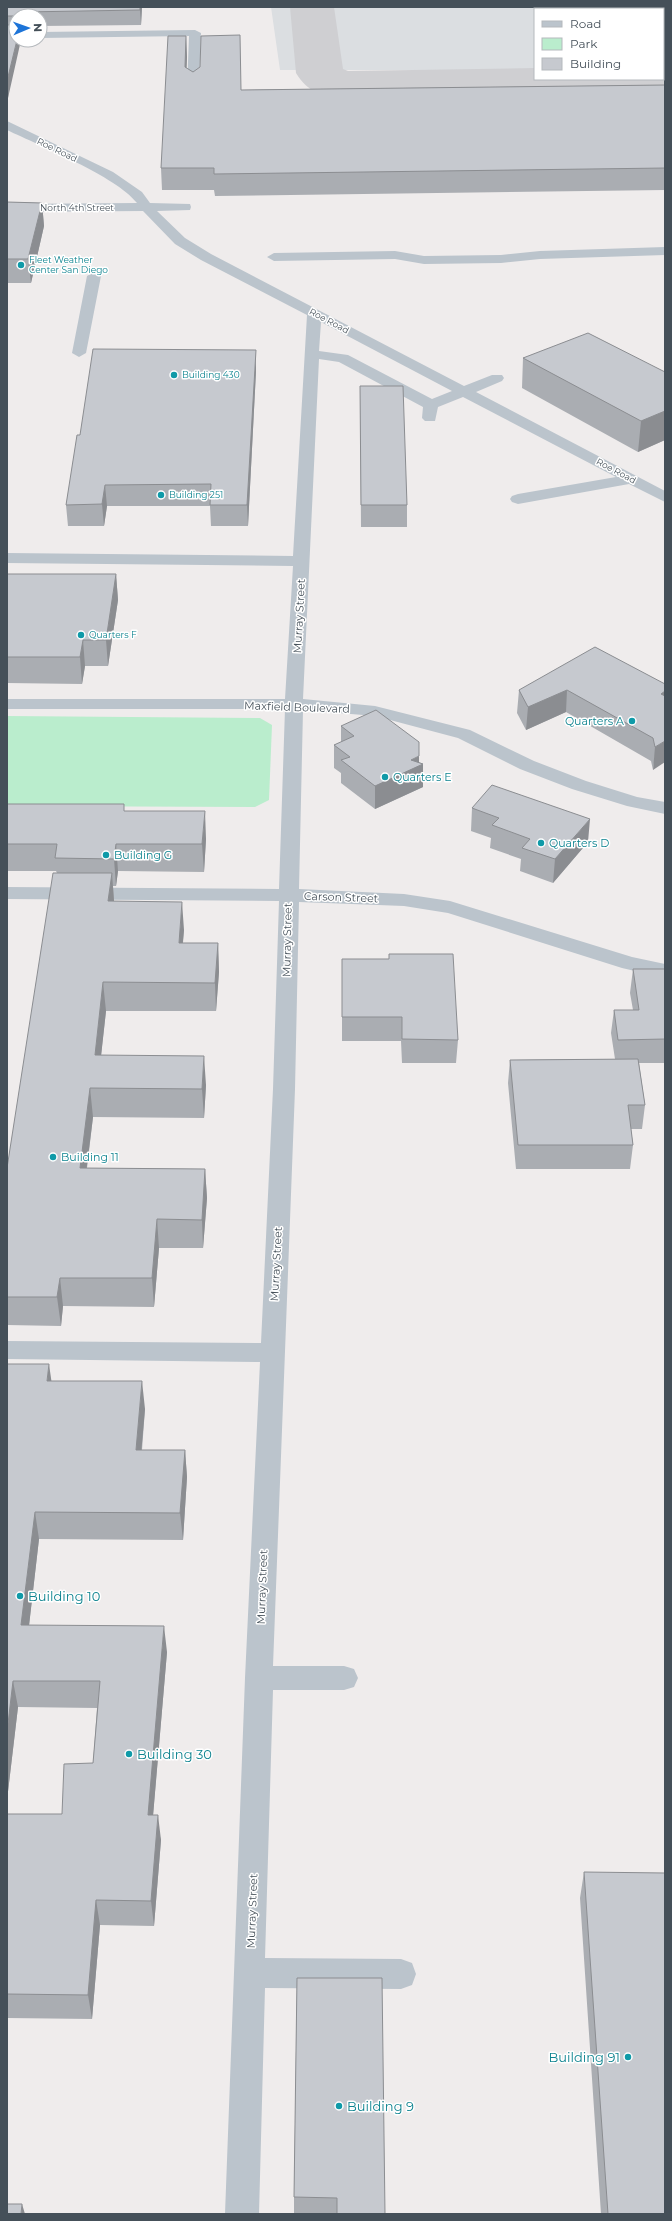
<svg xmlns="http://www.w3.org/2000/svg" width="672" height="2221" viewBox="0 0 672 2221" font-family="Montserrat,sans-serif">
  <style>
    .airport { fill: #dbdee1 }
    .green { fill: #baedcd }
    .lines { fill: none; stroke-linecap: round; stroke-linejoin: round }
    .taxiway { fill: #cfcfd2; fill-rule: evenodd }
    .minor { fill: #bbc4cc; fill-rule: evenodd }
    .wall { fill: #aaadb2 }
    .shaded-wall { fill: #8b8d91 }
    .building { fill: #c6c9cf; stroke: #8b8d91 }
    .culture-dot { fill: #0f9aa8; stroke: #fff; stroke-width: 1.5 }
    .labels { text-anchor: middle; stroke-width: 3; stroke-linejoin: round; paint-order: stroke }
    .far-street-label { font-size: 9px; fill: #455059; stroke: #fff }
    .far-culture-label { font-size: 9px; fill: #0d838f; stroke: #fff; text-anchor: start }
    .street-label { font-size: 11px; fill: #455059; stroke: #fff }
    .culture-label { font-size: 11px; fill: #0d838f; stroke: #fff; text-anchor: start }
    .near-culture-label { font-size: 13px; fill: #0d838f; stroke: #fff; text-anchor: start }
  </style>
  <rect width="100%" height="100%" fill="#efecec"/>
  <path class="airport" d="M271,7H665V70H663V9H535V70H280Z"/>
  <path class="green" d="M7,716L260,718L272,725L269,800L255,807L7,806Z"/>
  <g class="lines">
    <path class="taxiway" d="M290,7H334L343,69L348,71L535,68V79H663V67H665V95L344,99C321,94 309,94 296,73Z"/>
    <path class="minor" d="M195,30L201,33L199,88L193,92L187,88L189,36L40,38V32Z
      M7,121L113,172L142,192L150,203L190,204L191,207L190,210L157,211L185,238L211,254L464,386L492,375H502L504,378L502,381L476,392L665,491V502L629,484L518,504L512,502L510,499L512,496L518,494L616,477L463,397L438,407L435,421H425L422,418L423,407L339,362L319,359L303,699L375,706L470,730L534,761L586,781L637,797L665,802V814L627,806L572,789L520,769L458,738L375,716L303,710L299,889L404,894L450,901L632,957L665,964V978L622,968L448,913L404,906L299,902L295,1089L273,1666H344L354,1669L358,1678L354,1687L344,1690H273L265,1958L401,1959L412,1963L416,1974L412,1985L401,1989L265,1988L259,2214H225L245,1678L260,1362L7,1359V1341L261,1343L273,1089L279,901L7,899V887L279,889L285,709H7V699H285L293,566L7,563V553L293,556L307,315L201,260L175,244L143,211L7,212V204L137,203C116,176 40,146 7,130ZM321,322L452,391L432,399L348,355L319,351Z
      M665,247V255L540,259L501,263L424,264L395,259L274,261L267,257L274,253L395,251L424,256L501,255L540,251Z
      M94,272L101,276L86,353L79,357L72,353L87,276Z"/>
  </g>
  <path class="wall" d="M7,7H142L141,25L40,26V16H16V40L8,98H7Z
    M186,36L187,57L186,68L193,72L241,90L665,85V190L215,196L214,190H162L161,168Z
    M7,202L42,203L44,226L31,283H7Z
    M523,358L665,372V440L638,452L522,388Z
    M256,371L248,526H211L210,506H107L104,526H68L66,505L80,435Z
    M360,386L407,505V527H361Z
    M7,574H116L118,600L108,666H85L82,684L7,683Z
    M665,684L653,770L651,761L566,712L526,730L517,713L519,690Z
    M341,726L423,764V787L375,809L341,783V773L334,768V745L341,742Z
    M7,804L124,811L206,839L204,872L118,871L116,886H113L114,901L184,930L183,943H218L219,972L216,1011H106L101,1055L206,1085L204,1118L93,1117L87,1168L205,1169L207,1198L203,1248H159L154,1307L63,1306L61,1326L7,1325V1168L57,873L56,871H7Z
    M472,808L588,842L553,883L520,871L521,859L490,848L491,838L471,831Z
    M342,959L458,1040L456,1063H402L401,1041H342Z
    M633,969H665V1063H639L645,1105L642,1129H631L633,1145L630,1169H516L508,1083L510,1060L615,1059L611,1033L614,1010H633L630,993Z
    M7,1364L51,1381L145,1409L142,1450H185L187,1477L183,1540L39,1539L29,1625L167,1652L153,1815L161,1840L154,1926L100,1925L92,2019L7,2018V1814H62L93,1763L97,1708L18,1707L7,1800Z
    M584,1872L665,2214H601L580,1898Z
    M297,1978L385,2214H294V2197Z"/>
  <path class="shaded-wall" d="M140,7H142L141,25L140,10Z
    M186,36L187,57L186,88L185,67Z
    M17,40H21L8,98L7,81Z
    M42,203L44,226L31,283L28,259Z
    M256,350V371L248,526L247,505Z
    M665,411V440L638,452L641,421Z
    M105,485L107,506L104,526L102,504Z
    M116,574L118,600L108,666L106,640Z
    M83,640L85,666L82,684L80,657Z
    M567,690L566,712L526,730L528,707Z
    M665,691V712L661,694Z
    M665,741V762L653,770L655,747Z
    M419,756V766L423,764V787L375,809V786L411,760Z
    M205,811L206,839L204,872L202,844Z
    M590,819L588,842L553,883L555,859Z
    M116,844L118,871L116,886L114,859Z
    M112,873L114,901H108Z
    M182,902L184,930L180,971L179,943Z
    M218,943L219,972L216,1011L215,983Z
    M103,982L106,1011L98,1084L95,1055Z
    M204,1056L206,1085L204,1118L202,1089Z
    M90,1088L93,1117L83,1197L80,1168Z
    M205,1169L207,1198L203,1248L202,1220Z
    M157,1219L159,1248L154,1307L152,1278Z
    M60,1278L63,1306L61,1326L57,1297Z
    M49,1364L53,1392L47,1381Z
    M142,1381L145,1409L139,1477L136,1450Z
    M185,1450L187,1477L183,1540L180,1513Z
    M35,1512L39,1539L26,1652L21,1625Z
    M164,1626L167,1652L151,1840L148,1815Z
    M13,1681L18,1707L7,1800V1732Z
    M158,1815L161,1840L154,1926L151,1901Z
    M96,1900L100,1925L92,2019L88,1995Z
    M22,2204L25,2214H21Z"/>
  <path class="building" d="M7,7H140V10L23,12L22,16H16V40H17L7,81V25H16V16H7Z
    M240,35L241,90L665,85V168L214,174V168H161L168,36H186L185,67L193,72L200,67L201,36Z
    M7,202L42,203L28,259H7Z
    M588,333L665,372V411L641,421L523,358Z
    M93,349L256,350L247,505H210L211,484L105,485L102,504L66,505L77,435H80Z
    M360,386H403L407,505H361Z
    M7,574H116L106,640H83L80,657H7Z
    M595,647L665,684V691L661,694L665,696V741L655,747L653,738L567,690L528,707L519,690Z
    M376,710L419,742V756L411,760L423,764L375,786L341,760L350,757L334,745L354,736L341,726Z
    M492,785L590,819L555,859L522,848L530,839L492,825L499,818L472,808Z
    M7,804H124V811H205L202,844H116L114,859L55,858L57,844H7Z
    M53,873H112L108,901L182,902L179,943H218L215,983L103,982L95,1055L204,1056L202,1089L90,1088L80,1168L205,1169L202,1220L157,1219L152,1278H60L57,1297H7V1168Z
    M389,954H453L458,1040L402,1039V1017H342V959H389Z
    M633,969H665V1039L618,1040L614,1010H639Z
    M638,1059L645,1105H628L633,1145H518L510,1060Z
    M7,1364H49L47,1381H142L136,1450H185L180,1513L35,1512L21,1625L164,1626L148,1815H158L151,1901L96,1900L88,1995L7,1994V1814H62L64,1764L93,1763L100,1681H13L7,1732Z
    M584,1872L665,1873V2214H608Z
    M297,1978H382L385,2214H337V2198L294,2197Z
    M7,2204H22L21,2214H7Z"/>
  <g class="culture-dot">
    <circle cx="21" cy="265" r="4"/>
    <circle cx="174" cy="375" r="4"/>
    <circle cx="161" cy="495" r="4"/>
    <circle cx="81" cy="635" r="4"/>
    <circle cx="632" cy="721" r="4"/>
    <circle cx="385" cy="777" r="4"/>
    <circle cx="541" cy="843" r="4"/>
    <circle cx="106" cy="855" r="4"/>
    <circle cx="53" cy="1157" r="4"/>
    <circle cx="20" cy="1596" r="4"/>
    <circle cx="129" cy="1754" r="4"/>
    <circle cx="628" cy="2057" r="4"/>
    <circle cx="339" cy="2106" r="4"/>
  </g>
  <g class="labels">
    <g class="far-street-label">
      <text transform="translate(57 150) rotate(26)" y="3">Roe Road</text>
      <text x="77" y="211">North 4th Street</text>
      <text transform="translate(329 321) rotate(28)" y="3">Roe Road</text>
      <text transform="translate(616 471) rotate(28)" y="3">Roe Road</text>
    </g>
    <g class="far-culture-label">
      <text x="29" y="263">Fleet Weather<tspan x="29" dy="10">Center San Diego</tspan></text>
      <text x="182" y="378">Building 430</text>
      <text x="169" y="498">Building 251</text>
      <text x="89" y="638">Quarters F</text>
    </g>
    <g class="street-label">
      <text transform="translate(299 616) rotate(-87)" y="4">Murray Street</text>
      <text transform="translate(297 707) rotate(2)" y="4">Maxfield Boulevard</text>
      <text transform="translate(341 897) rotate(2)" y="4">Carson Street</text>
      <text transform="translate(287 940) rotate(-89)" y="4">Murray Street</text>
      <text transform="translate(276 1264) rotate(-87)" y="4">Murray Street</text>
      <text transform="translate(262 1587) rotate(-88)" y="4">Murray Street</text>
      <text transform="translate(252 1911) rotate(-88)" y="4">Murray Street</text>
    </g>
    <g class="culture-label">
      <text x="624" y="725" text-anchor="end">Quarters A</text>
      <text x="393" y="781">Quarters E</text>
      <text x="549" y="847">Quarters D</text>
      <text x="114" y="859">Building G</text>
      <text x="61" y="1161">Building 11</text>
    </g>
    <g class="near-culture-label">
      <text x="28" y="1601">Building 10</text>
      <text x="137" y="1759">Building 30</text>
      <text x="620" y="2062" text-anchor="end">Building 91</text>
      <text x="347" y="2111">Building 9</text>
    </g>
  </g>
  <rect width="672" height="2221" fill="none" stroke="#455059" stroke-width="16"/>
  <rect x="534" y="8" width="130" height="72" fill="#ffffff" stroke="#b5b9bd"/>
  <rect x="542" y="21" width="20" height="6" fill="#bbc4cc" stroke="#b5b9bd"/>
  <text x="570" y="28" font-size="12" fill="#455059">Road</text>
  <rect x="542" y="38" width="20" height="12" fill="#baedcd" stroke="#b5b9bd"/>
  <text x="570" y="48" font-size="12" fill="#455059">Park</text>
  <rect x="542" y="58" width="20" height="12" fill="#c6c9cf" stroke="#b5b9bd"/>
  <text x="570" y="68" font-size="12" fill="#455059">Building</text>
  <g transform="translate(28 28) rotate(88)"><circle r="19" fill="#ffffff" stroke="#b5b9bd"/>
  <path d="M0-3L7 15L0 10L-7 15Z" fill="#1d74d8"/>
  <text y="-6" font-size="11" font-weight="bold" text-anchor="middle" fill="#455059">N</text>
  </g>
</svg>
